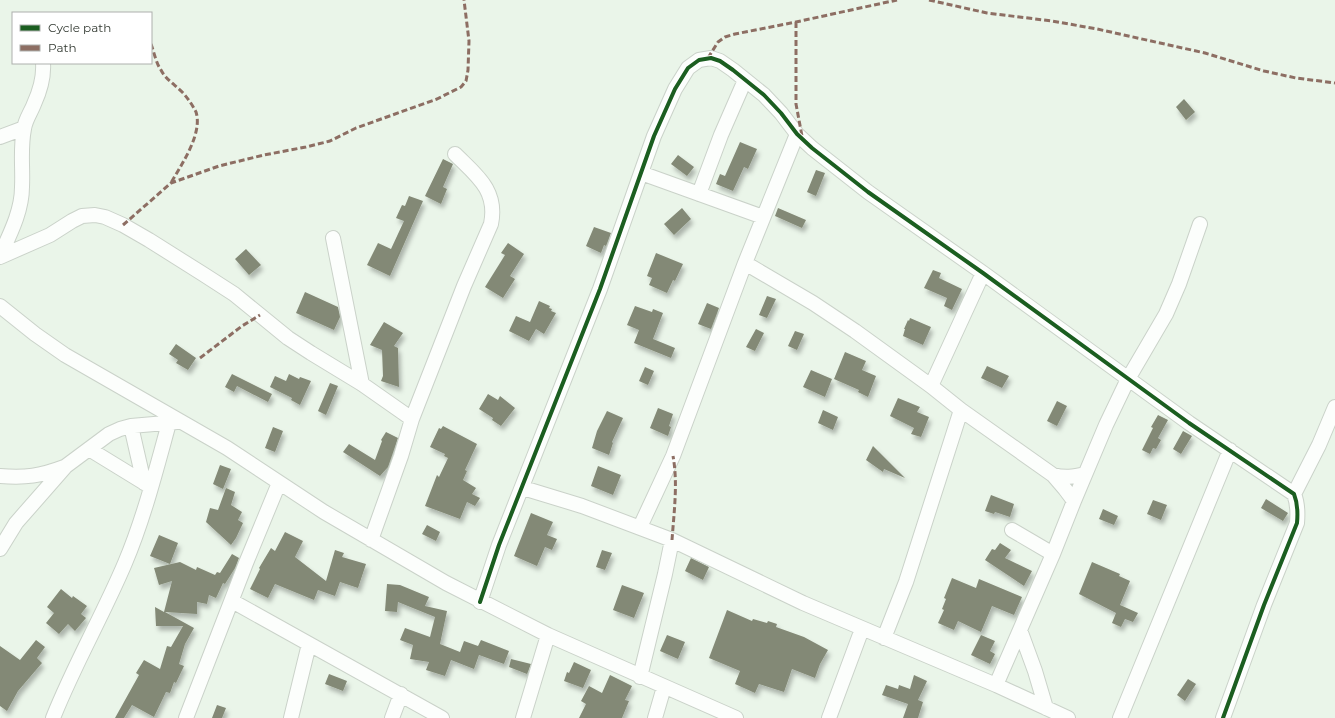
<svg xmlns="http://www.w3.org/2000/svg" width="1335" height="718" viewBox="0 0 1335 718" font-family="Montserrat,sans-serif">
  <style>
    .building { fill: #838976; filter: url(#shadow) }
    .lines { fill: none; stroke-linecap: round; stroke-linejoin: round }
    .street-casing { stroke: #cad2c9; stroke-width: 16 }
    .street { stroke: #fcfefc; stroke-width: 14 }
    .quiet { stroke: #8d6e63; stroke-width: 3; stroke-dasharray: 6 3; stroke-linecap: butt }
    .cycleway-casing { stroke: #fff; stroke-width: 6 }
    .cycleway { stroke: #1b5e20; stroke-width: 4 }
  </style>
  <defs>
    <filter id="shadow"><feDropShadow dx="2.5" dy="4.5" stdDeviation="2" flood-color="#0004"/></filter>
  </defs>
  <rect width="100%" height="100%" fill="#eaf5e9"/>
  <path class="building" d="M1184,99L1195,112L1186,120L1176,107Z
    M740,142L757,149L748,169L744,167L733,191L716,184L720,174L725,176Z
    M678,155L694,167L687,176L671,164Z
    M443,159L453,164L443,187L447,189L441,204L425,196Z
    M816,170L825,173L816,196L807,192Z
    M409,196L423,201L390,276L367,265L378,243L391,249L404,221L396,218L402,205L405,206Z
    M682,208L691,219L674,235L664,224Z
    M778,208L806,220L802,228L775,216Z
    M594,227L611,233L606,246L604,245L601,253L586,246Z
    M508,243L524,254L510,276L515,279L503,298L485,287L505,255L501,253Z
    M246,249L261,265L249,275L235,259Z
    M656,253L683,264L675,281L673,280L667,293L649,285L652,278L647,276Z
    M933,270L941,273L939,278L962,289L952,310L944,306L947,298L924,288Z
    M305,292L338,307L340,317L334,330L296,313Z
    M767,296L776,299L767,318L759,315Z
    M539,301L550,306L549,308L552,309L551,311L556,313L544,334L536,329L529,341L509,331L516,316L530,322Z
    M707,303L719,308L711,329L698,324Z
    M635,306L652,312L653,309L663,313L653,339L675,348L671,358L634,343L639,330L627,325Z
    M910,318L931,327L923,345L903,336L905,329H904L908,320L909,321Z
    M384,322L403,333L394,346L398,348L399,387L381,381L383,376L382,350L370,345Z
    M756,329L764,333L755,351L746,347Z
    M795,331L804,334L797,350L788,346Z
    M176,344L196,358L188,370L176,363L178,360L169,354Z
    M845,352L866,361L862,370L876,376L868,397L858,392L859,390L834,379Z
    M987,366L1009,376L1002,388L981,378Z
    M645,367L654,371L648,385L639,381Z
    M811,370L832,379L825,397L803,387Z
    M232,374L272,394L268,402L237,386L234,392L225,387Z
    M289,374L299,379L300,377L311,381L300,405L291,400L292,398L270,387L275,376L286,381Z
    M330,383L338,386L326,415L318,411Z
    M488,394L498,400L500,396L515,408L501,426L492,420L493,418L479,409Z
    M898,398L920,407L917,412L929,417L921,437L911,434L914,428L890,416Z
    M1057,401L1067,406L1057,426L1047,421Z
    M658,408L673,414L669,426L671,427L668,436L650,428Z
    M823,410L838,417L833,430L818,423Z
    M607,411L623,418L612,442L613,443L609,455L592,448L597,431Z
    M1158,415L1168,420L1158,438L1161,440L1156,449L1153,448L1150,454L1142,450L1153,428L1151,427Z
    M443,426L477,444L465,470L467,471L463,480L476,488L472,494L480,498L475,506L467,502L460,519L425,506L437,475L439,477L448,458L444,456L445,454L430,447L439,428L441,429Z
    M273,427L283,431L275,452L265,448Z
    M1183,431L1192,436L1181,454L1173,449Z
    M386,432L398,438L388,467L380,476L343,452L349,444L375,460L382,441L381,440Z
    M873,446L905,478L884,469L883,472L866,460Z
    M220,465L231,469L223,489L213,484Z
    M598,466L621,475L613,495L591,486Z
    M226,488L235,492L231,505L242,512L238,520L243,523L236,538L231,545L206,522L210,508L218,510Z
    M991,495L1014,504L1010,517L995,512L994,514L985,511Z
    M1266,499L1288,513L1283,521L1261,508Z
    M1153,500L1167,505L1161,520L1147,514Z
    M1103,509L1118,516L1114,525L1099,519Z
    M531,513L553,522L547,535L557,539L552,550L545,547L537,566L514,556Z
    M427,525L440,532L436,541L422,534Z
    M285,532L303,541L295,557L326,581L335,550L344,553L342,557L366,564L358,588L340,582L335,596L318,590L314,600L275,584L268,598L250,589L260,569L259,568L271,548L275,551Z
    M159,535L178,543L170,564L150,556Z
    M1000,543L1011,550L1005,558L1032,571L1024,586L985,560L992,549L995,550Z
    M602,550L612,553L605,570L596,567Z
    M232,554L239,558L235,568L225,584L223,583L216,598L209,595L207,604L197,602V614L165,612L194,628L185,644L179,664L184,666L176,683L174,682L170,693L166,692L154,717L132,705L124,718H115L139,675L136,673L144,660L160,669L167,646L171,647L183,626H156L155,607L164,612L172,581L159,585L154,568L180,562L196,570L197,567L215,575L217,572L220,573Z
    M691,558L709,567L703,580L685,571Z
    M1092,562L1120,574L1119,576L1130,581L1120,605L1138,613L1133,622L1125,619L1121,627L1112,623L1116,613L1079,594Z
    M952,578L976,588L979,579L1022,597L1014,615L992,606L981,632L958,621L954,630L938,623L944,610L942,609L946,599L944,598Z
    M387,584L400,585L429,597L425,606L447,611L440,644L460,652L464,641L478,646L481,640L509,651L504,664L479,655L474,669L451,660L445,676L426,670L429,662L410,659L413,645L400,640L405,628L430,637L435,617L398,602L397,612L385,611Z
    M622,585L644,593L634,618L613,610Z
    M61,589L72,598L73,596L87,606L81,614L86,618L75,631L68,624L59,634L46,623L54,613L47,607Z
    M727,610L752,621L753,619L767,623L768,621L777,624L776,627L804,637L828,650L820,664L815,678L792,669L784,692L759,684L755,693L735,684L740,671L709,658Z
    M667,635L685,642L678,659L660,651Z
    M981,635L995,641L990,651L995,654L990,664L971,655Z
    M36,640L45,647L37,658L42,663L18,691L7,711L0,706V646L20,660Z
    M511,659L531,664L527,674L509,667Z
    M574,662L591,670L583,688L564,681L567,672L569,673Z
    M329,674L347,681L343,691L325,684Z
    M610,675L632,686L625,700L629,701L622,718H579L586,704L581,701L589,686L602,693Z
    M914,675L927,681L918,700L923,702L918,718H903L908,704L882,695L886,685L898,689L899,685L910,689Z
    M1188,679L1196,684L1185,701L1177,695Z
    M217,705L226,708L222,718H212Z"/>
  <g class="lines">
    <g class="street-casing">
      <path id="street" d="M0,137L24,128
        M641,173L763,217
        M699,194L721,135L745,80
        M333,238L362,384
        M0,256C10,234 22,211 22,187C23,167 20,149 24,129C25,120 31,112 34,104C40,91 44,77 43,63
        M0,257L50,235L72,221L82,216L95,215L105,217L123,225L149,240L203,274L234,294L288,338L311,353L362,384L412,419
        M745,263L813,303L855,331L931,386L961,410L1053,475L1065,489L1074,501
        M0,306L35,334L65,355L227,448L324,512L446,583L548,635L736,718
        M931,386L983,273
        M131,426L144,483
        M89,449L151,487
        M1053,475C1065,478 1073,477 1085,474
        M0,476C26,478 40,476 64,467
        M523,488L582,506L672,540L803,603L996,685L1068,718
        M1294,494L1319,445L1335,407
        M640,527L673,456L745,263L797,134
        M1012,530L1053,554
        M371,540L401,456L412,419L464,286L491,224C498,190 476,175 455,154
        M0,549L16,523L66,466L109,434L120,429L131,426L177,422
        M232,601L442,718
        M480,602L499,545L600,289L654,136L675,89L688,68L699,60L711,58L720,61L733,70L764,95L781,113L797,134L812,148L868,192L983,273L1189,423L1294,494C1298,504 1298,512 1297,523L1264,605L1223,718
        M1020,630L1035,671L1046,708
        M884,638L906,582L961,410
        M640,677L665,574L672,540
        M996,685L1053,554L1074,501L1106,425L1128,379L1166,314L1179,284L1200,224
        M53,718C74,665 103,615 125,563C144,518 156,470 169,423
        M186,718L246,563L279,483
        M291,718L309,644
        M392,718L401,694
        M523,718L548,635
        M655,718L664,687
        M829,718L862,629
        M1120,718L1230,450"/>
    </g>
    <use href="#street" class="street"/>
    <path class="quiet" d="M929,0L987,13L1052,21L1097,29L1205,53L1264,71L1296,78L1335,83
      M796,22V104L802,136
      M151,44C154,52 156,63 161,70C166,80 177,86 184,94C189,100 193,106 196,112C203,134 181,165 171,183
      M708,58L718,42L725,37L735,34L796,22L897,0
      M123,225L171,183L219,166L264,155L306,147L330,141L356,128L437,99L461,87L466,81L468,70L469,41L464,0
      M200,358L242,326L260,315
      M672,540C674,512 678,483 673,456"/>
    <g class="cycleway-casing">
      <path id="cycleway" d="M480,602L499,545L600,289L654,136L675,89L688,68L699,60L711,58L720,61L733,70L764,95L781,113L797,134L812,148L868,192L983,273L1189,423L1294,494C1298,504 1298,512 1297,523L1264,605L1223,718"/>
    </g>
    <use href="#cycleway" class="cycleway"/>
  </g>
  <rect x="12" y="12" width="140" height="52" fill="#ffffff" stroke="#adb0ad"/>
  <rect x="20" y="25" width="20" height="6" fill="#1b5e20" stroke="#adb0ad"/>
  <text x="48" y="32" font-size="12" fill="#323931">Cycle path</text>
  <rect x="20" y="45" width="20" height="6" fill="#8d6e63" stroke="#adb0ad"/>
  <text x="48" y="52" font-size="12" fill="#323931">Path</text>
</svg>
